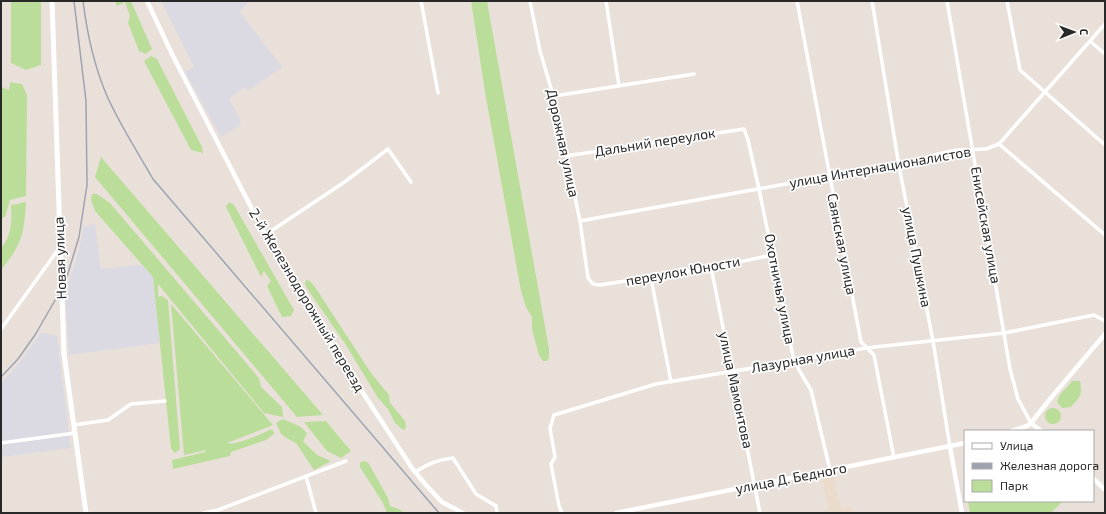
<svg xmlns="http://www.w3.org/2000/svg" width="1106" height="514" viewBox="0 0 1106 514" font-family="'Exo 2',sans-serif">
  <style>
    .industrial { fill: #dbdae2 }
    .education { fill: #ebdbca }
    .green { fill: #bade99 }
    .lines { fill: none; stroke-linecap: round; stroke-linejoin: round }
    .minor { stroke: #fff; stroke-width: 3.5 }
    .tertiary { stroke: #fff; stroke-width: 4.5 }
    .secondary { stroke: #fff; stroke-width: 5 }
    .rail { stroke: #9da3b1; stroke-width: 1.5 }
    .labels { text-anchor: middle; stroke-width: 3.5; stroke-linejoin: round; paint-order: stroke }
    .street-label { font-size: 14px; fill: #282828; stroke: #fff }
  </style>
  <rect width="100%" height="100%" fill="#eae0da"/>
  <path class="industrial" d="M161,1H249L240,12L282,67L248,91L245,87L229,99L241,120L239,122L241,125L221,137L185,72L194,67Z
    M95,224L101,269L139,265L143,266L153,277L160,343L69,355L65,292L77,257L84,226Z
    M41,333L57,335L71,448L1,457V383L20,362Z"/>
  <path class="education" d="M833,475L841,508L850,506L852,513H823L822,512L829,510L821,477Z"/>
  <path class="green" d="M11,1H41V65L26,70L11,63Z
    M115,1H131L152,49L146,54L139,51L128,23L130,16L125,2L117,6Z
    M471,1H487L549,349V358L547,361H543L539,355L532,329V317L526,307L521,291L486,98Z
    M151,56L157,59L202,147L203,153L191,150L144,61Z
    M10,82L22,84L27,95L26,196L10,200L5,217L1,218V87L9,90Z
    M101,157L323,415L297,417L95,177Z
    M92,194H97L110,203L259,378L261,387L282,407L283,417L264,413L158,284V297L162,296L168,300L180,449L175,453L171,449L153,277L95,211L91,200Z
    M26,202C24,235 22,244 1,270V248C12,236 12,220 11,205Z
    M229,202L234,205L294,310L291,316L282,317L267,286L271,281L264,271L261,277L226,207Z
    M306,280L310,281L315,287L371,373L389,395L390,403L405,421L406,425L405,430L402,429L395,423L388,409L378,398L344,342L306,287L305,283Z
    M171,304L273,425L227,443C237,446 261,434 271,429L275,433L266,440L231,452L230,456L173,469L172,460L205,452L206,450L184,455Z
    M1072,381H1080C1083,395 1080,397 1071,407L1062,408L1057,402C1059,392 1067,389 1072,381Z
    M1045 416a8 8 0 1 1 16 0a8 8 0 1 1-16 0Z
    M283,419L301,427L307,433L303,441L317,455L331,461L314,470L296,443L288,439L281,434L276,423Z
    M326,421L351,451L341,458L327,451L304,422Z
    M363,461L367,462L369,464L388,498L390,506L401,510L403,513H387L383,503L360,467V463Z
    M968,501H1063L1051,513H970Z"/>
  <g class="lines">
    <path class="minor" d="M421,1L438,93
      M530,1L540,51L555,102L580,221L588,278L593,284L600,285L720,266L772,255
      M606,1L619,86
      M797,1L861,342L874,355L894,458
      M872,1L899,166L933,341L950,447
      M947,1L1010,369L1018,399L1031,423
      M1007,1L1020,70L1105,145
      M1090,41L1105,54
      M554,96L694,74
      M999,144L1105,235
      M566,156L744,129L748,140L759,189L793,356L799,370L811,390L830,470
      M580,221L830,176L899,166L938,154L957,150L986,149L999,144L1105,24
      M265,235L346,181L388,149L411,182
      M711,267L760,513
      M651,278L671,382
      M1,329L60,247
      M74,425L108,420L131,404L165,401
      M1,443L75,433
      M415,472C426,465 440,459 453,458L476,494L496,506L497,513
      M306,476L316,513
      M204,513L218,510L346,461
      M562,513L559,506L551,464L555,457L550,428L554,415L656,384L795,361L866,348L1004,333L1094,315L1105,321"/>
    <path class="tertiary" d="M147,1L172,54L269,242L333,347L412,468L425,484L442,502L463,513
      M1031,423L1041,431
      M1012,431L1027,426L1031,423L1050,399L1105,334
      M950,447L962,513
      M1093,478L1105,490
      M616,513L965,443"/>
    <path class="secondary" d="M52,1L64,354L86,513"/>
    <path class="rail" d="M83,1C87,33 94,66 107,96C120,125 137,151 153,179L439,513
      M1,377L18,359L35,335L65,283L79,237L87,185L86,101L74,1"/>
  </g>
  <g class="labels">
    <g class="street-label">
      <text transform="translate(655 142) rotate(-9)" y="5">Дальний переулок</text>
      <text transform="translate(563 143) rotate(78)" y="5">Дорожная улица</text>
      <text transform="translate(880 167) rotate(-10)" y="5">улица Интернационалистов</text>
      <text transform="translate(986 225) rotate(80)" y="5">Енисейская улица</text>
      <text transform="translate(842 244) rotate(79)" y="5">Саянская улица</text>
      <text transform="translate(917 257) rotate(79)" y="5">улица Пушкина</text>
      <text transform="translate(60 258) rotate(-92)" y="5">Новая улица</text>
      <text transform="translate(683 271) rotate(-10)" y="5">переулок Юности</text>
      <text transform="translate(780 289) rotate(79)" y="5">Охотничья улица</text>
      <text transform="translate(307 300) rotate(59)" y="5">2-й Железнодорожный переезд</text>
      <text transform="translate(803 359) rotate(-10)" y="5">Лазурная улица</text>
      <text transform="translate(736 390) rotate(78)" y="5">улица Мамонтова</text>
      <text transform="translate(791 478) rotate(-11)" y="5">улица Д. Бедного</text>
    </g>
  </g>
  <rect width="1106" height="514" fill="none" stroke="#282828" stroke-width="4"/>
  <rect x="964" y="430" width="130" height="72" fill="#ffffff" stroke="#a9a9a9"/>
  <rect x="972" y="443" width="20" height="6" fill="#ffffff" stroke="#a9a9a9"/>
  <text x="1000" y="450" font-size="12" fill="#282828">Улица</text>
  <rect x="972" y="463" width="20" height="6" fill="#9da3b1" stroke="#a9a9a9"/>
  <text x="1000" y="470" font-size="12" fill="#282828">Железная дорога</text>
  <rect x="972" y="480" width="20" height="12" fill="#bade99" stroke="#a9a9a9"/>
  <text x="1000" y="490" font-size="12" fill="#282828">Парк</text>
  <g transform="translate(1074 32) rotate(89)" stroke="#ffffff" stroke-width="3" paint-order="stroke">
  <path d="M0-3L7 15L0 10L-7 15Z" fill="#282828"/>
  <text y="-6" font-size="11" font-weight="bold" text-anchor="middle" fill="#282828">С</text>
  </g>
</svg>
